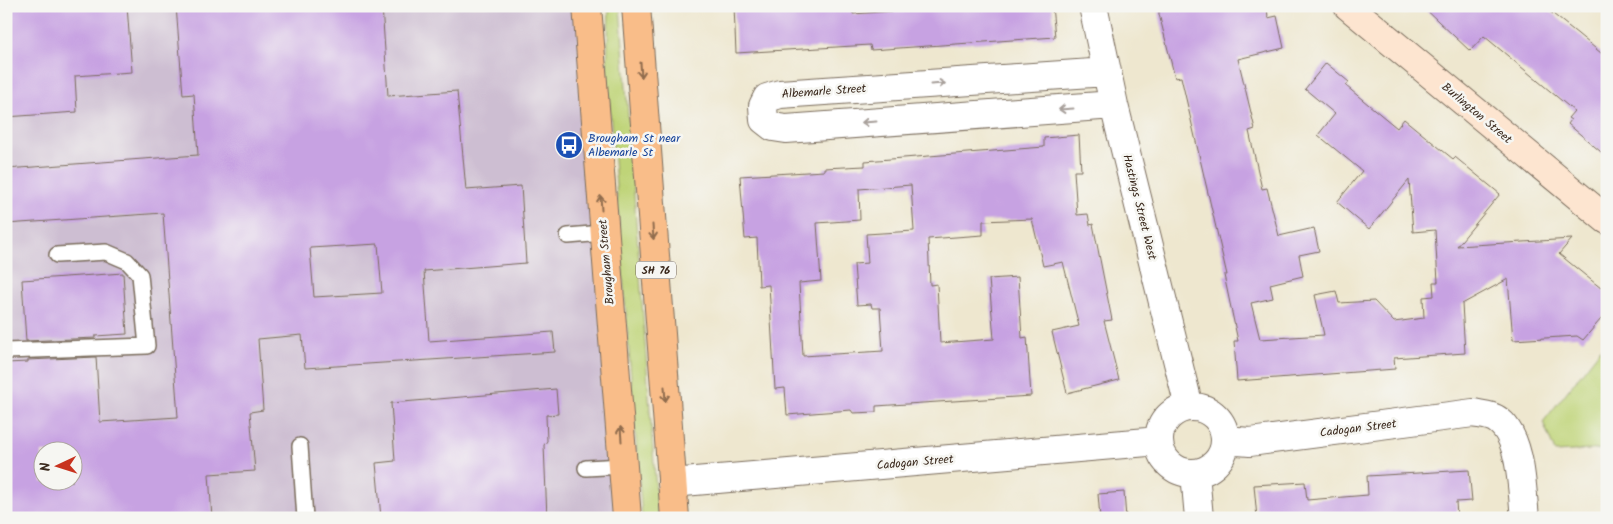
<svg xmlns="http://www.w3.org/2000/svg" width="1613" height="524" viewBox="0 0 1613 524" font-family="Kalam,sans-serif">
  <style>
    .industrial { fill: #cdbed2; fill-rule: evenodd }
    .green { fill: #bfd478; stroke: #7d7f4b }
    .building { fill: #c7a2e2; fill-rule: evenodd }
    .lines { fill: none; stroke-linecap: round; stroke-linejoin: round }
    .service-casing { stroke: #7a6c5c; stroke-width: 18 }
    .minor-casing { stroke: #7a6c5c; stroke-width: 30 }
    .secondary-casing { stroke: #7a6c5c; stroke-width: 30 }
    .trunk-casing { stroke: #7a6c5c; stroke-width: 30 }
    .service { stroke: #fff; stroke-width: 15 }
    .minor { stroke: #fff; stroke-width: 28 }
    .secondary { stroke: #fde5d0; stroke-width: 28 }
    .trunk { stroke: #f9bd89; stroke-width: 28 }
    .oneway { stroke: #906c4e }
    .oneway2 { stroke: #a79f9a }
    .labels { text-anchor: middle; stroke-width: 5; stroke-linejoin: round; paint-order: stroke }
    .shield { fill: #f6f6f2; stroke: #73675e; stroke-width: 1 }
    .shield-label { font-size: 11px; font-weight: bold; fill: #3b2a1e }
    .street-label { font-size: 12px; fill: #3b2a1e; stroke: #f6f6f2 }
    .transit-label { font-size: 12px; fill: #164399; stroke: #f6f6f2; text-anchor: start }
  </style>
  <rect width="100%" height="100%" fill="#f6f6f2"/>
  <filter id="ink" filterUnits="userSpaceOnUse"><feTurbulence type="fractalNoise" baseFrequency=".02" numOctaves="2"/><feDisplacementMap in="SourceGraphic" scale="10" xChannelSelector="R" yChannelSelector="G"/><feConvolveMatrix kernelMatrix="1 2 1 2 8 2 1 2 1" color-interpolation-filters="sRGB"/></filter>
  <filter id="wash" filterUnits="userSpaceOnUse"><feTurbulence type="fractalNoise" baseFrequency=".0096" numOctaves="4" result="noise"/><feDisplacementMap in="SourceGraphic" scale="20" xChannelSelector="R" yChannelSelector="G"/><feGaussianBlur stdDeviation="1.12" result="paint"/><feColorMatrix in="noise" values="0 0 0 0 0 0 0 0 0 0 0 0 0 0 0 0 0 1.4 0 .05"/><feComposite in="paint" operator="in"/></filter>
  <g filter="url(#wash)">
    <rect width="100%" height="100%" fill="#eee7cf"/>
    <path class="industrial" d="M6,6H587L627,518H6ZM42,452H72V482H42Z"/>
    <path class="green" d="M609,6H620L658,518H642L607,71Z
      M1607,341V449L1555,452L1543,422Z"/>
    <g id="blocks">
      <path class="building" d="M6,6H127L132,72L75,76L77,112L6,117Z
        M176,6H382L388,96L457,91L466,190L521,186L526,263L424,271L429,341L553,332L555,352L305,368L302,335L258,339L263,410L250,412L255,471L209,474L212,518H6V363L28,362V360L96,357L100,422L178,417L163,213L6,224V169L198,155L194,94L183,95ZM378,244L382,293L314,297L310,248ZM42,452H72V482H42Z
        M734,6H768V9L848,6V10H853V14L962,6H1052L1055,37L871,50L870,45L736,53Z
        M1171,6H1267L1268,18L1277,16L1284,48L1238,59L1255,129L1249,131L1262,189L1267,188L1279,236L1314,228L1319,251L1299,255L1303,276L1270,284L1273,298L1251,303L1260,339L1324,335L1315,295L1336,291L1339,303L1374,301L1394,322L1424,318L1423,297L1434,296L1433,282H1438L1435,230L1413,232L1409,180L1369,229L1337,202L1362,171L1318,135L1335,114L1305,89L1326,63L1349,82L1346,86L1397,128L1404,119L1453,159L1455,157L1500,194L1457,246L1572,239L1559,254L1607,293V312L1583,340L1577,336L1513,340L1508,279L1462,304L1465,353L1394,358L1395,369L1237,381L1234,341H1238L1224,275H1227L1181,77L1175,78L1159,14V9Z
        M1422,6H1543L1578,34L1607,58V157L1568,124L1571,120L1568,118L1574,111L1484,36L1470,51Z
        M1079,135L1081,171H1074L1077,215L1088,214L1090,225L1093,224L1112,320L1104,321L1119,380L1067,393L1052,332L1079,326L1063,262L1043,266L1032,219L983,221V235L928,239L930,285L937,284L940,343L994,339L989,279L1018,277L1022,338L1027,337L1031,396L876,406V412L853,413L851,410L787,415L785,388L775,389L769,285L759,286L757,238L745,239L740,176L824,171V168L865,166V161L1044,147V138ZM911,185L914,231L866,234L868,263L854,264L857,305L871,304L872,308H880L883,351L803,356L799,283L821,281L817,223L860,220L859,189Z
        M123,273L127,334L95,336V338L26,341L22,280Z
        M556,389L558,414L546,415L547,441L544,445L547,518H381L376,463L395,461L391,403Z
        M1469,470L1472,501L1456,502L1457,516L1257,518L1254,485L1305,482L1307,500L1368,495L1367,476Z
        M1124,492L1126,518H1100L1098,494Z"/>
    </g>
  </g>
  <g filter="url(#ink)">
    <use href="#blocks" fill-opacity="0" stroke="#7a6c5c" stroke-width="1"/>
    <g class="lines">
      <g class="service-casing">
        <path id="service" d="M568,236L603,233
          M6,351L147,346L140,275L127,261L106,252L57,255
          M300,446L305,518
          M586,468L623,466"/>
      </g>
      <g class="minor-casing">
        <path id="minor" d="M1093,6L1114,105L1189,407
          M1107,72L780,94L767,98L763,106L764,120L773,127L786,129L1114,105
          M1159 440a33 33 0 1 1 66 0a33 33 0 1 1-66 0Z
          M1225,440L1250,442L1473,413C1482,415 1492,415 1499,421C1522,439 1522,491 1525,518
          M1195,473L1199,518
          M672,483L1159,441"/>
      </g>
      <g class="secondary-casing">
        <path id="secondary" d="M1348,6L1607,220"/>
      </g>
      <g class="trunk-casing">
        <path id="trunk" d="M587,6L627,518
          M636,6L675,518"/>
      </g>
      <use href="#service" class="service"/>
      <use href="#minor" class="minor"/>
      <use href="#secondary" class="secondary"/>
      <use href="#trunk" class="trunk"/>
    </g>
    <defs><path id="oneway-shaft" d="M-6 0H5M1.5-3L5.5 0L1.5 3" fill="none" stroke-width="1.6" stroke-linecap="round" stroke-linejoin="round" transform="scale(1.25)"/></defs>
    <g class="oneway">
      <use href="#oneway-shaft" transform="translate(641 70) rotate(86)"/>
      <use href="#oneway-shaft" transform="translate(601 203) rotate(-94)"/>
      <use href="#oneway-shaft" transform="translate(653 232) rotate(86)"/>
      <use href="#oneway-shaft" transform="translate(665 394) rotate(86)"/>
      <use href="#oneway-shaft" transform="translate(621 434) rotate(-94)"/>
    </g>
    <g class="oneway2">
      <use href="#oneway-shaft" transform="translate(938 84) rotate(-4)"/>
      <use href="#oneway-shaft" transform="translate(1066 109) rotate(176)"/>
      <use href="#oneway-shaft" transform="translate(869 122) rotate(176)"/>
    </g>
  </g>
  <defs>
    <g id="bus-disc" transform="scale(1.4375)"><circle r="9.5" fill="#1a4fb4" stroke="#f6f6f2"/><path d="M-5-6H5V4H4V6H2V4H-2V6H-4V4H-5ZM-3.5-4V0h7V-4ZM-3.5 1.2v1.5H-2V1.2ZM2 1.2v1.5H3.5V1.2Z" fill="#fff"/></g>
  </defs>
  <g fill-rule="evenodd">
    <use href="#bus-disc" x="569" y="145"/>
  </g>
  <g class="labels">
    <rect class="shield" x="636" y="261.5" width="40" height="17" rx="4"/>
    <g class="shield-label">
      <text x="656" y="274">SH 76</text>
    </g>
    <g class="street-label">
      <text transform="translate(824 91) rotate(-4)" y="4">Albemarle Street</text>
      <text transform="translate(1477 113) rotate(40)" y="4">Burlington Street</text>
      <text transform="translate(1140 207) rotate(76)" y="4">Hastings Street West</text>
      <text transform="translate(606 262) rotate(-95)" y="4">Brougham Street</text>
      <text transform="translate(1358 428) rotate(-7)" y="4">Cadogan Street</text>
      <text transform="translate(915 462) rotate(-5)" y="4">Cadogan Street</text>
    </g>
    <g class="transit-label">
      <text x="588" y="142">Brougham St near<tspan x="588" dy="14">Albemarle St</tspan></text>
    </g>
  </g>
  <rect width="1613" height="524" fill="none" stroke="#f6f6f2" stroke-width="25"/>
  <g transform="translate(58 466) rotate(266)"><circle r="24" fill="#f6f6f2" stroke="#aba49d"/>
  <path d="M0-4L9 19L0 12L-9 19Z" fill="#c8321e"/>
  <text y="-8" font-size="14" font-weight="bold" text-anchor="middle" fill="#3b2a1e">N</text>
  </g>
</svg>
